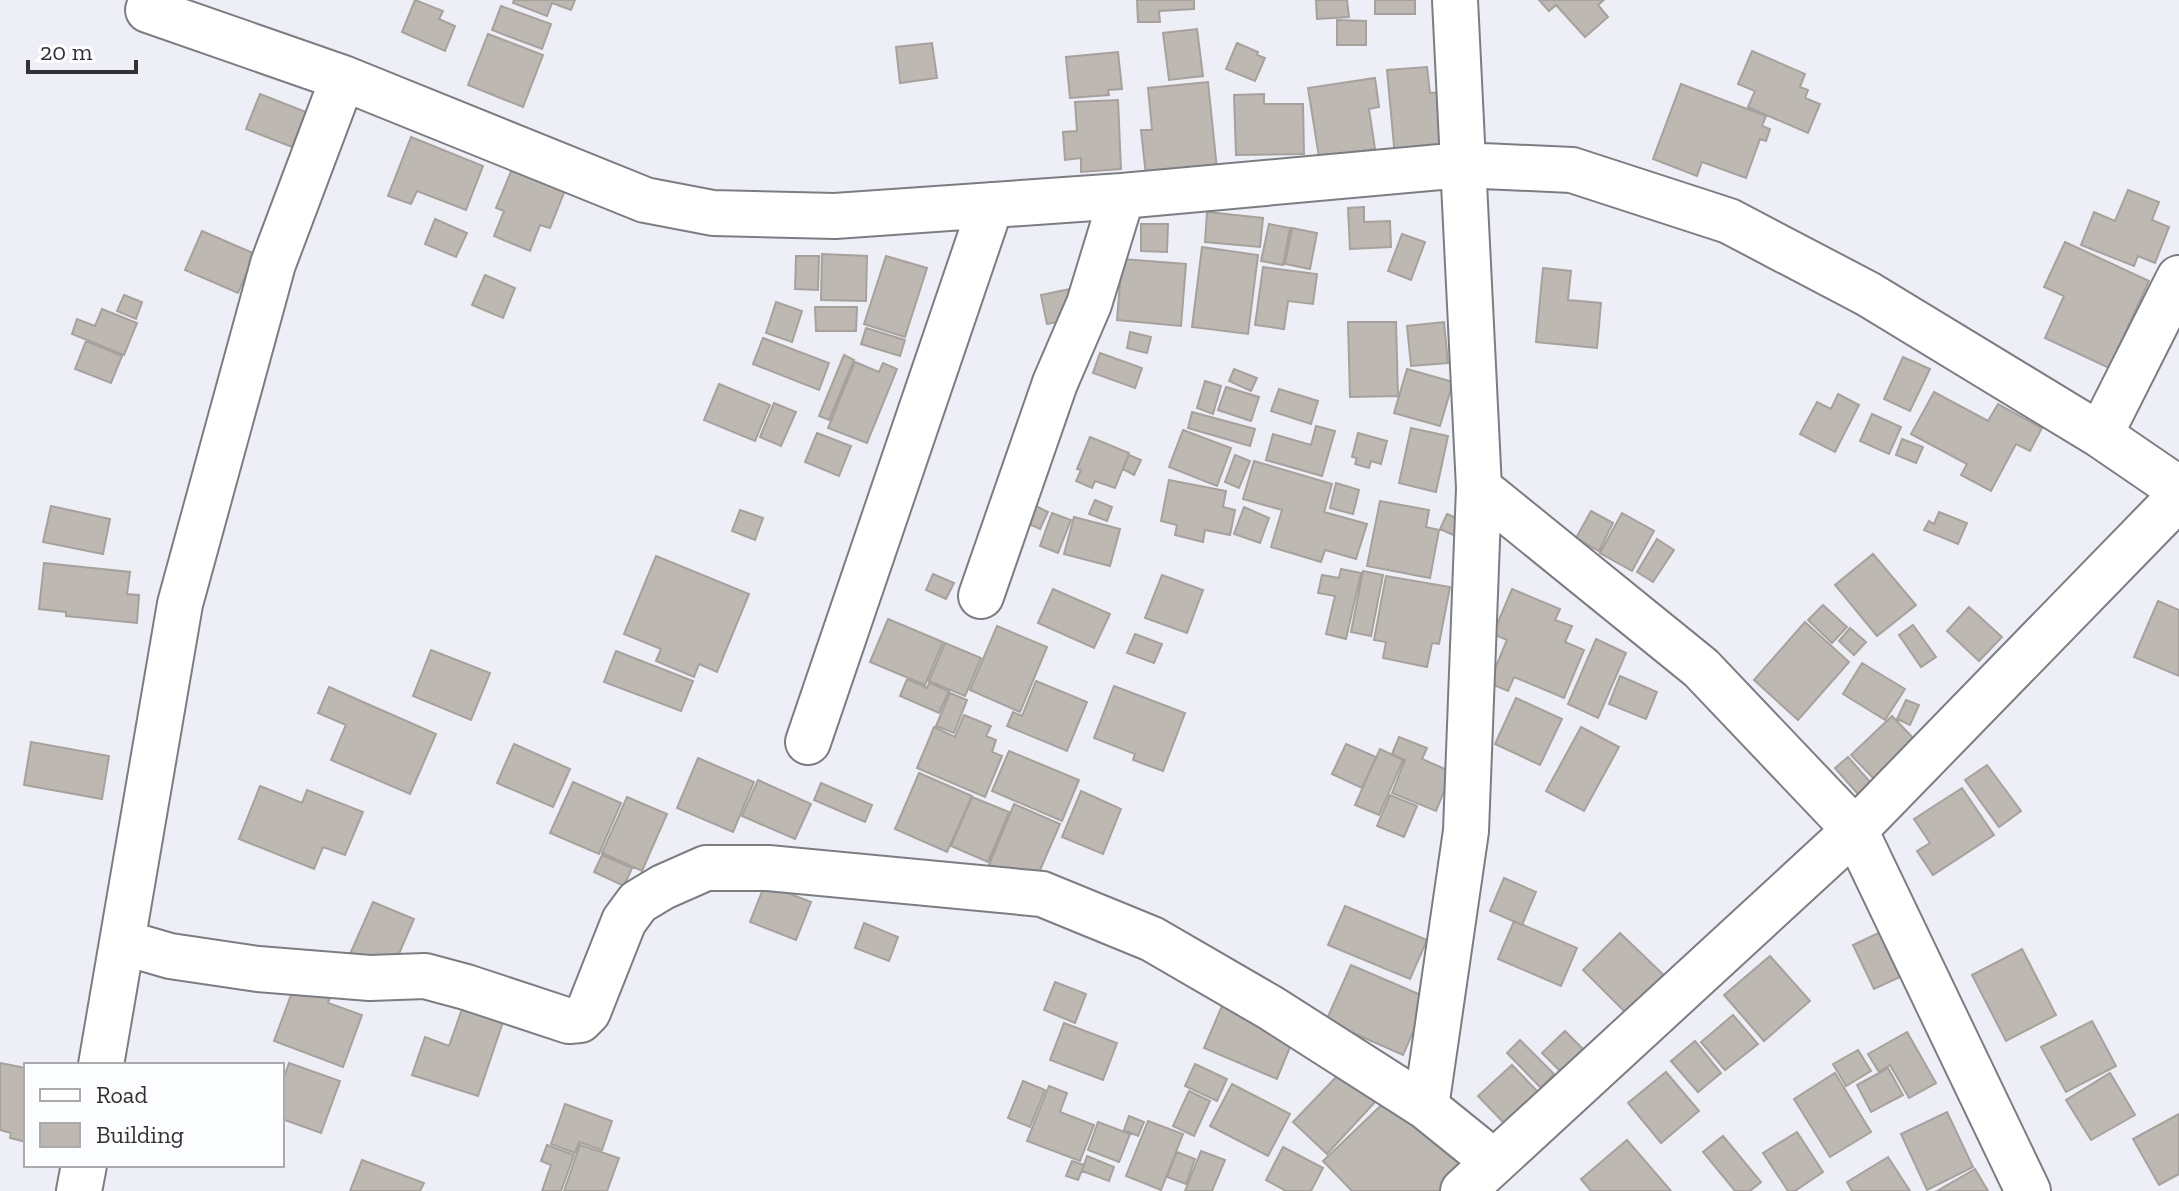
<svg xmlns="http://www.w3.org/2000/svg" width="2179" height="1191" viewBox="0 0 2179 1191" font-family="'Zilla Slab',serif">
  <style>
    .building { fill: #beb8b3; stroke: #a7a19d; stroke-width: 2 }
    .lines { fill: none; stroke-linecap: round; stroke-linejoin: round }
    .minor-casing { stroke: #7c7d83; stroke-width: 48 }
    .minor { stroke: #fff; stroke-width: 44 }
  </style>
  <rect width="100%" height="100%" fill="#eeeff6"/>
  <path class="building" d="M415,0L443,11L439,19L455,26L445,51L402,32Z
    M514,0H575L571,10L552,3L547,16L513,3Z
    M1137,0H1194V9L1159,11L1160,22H1138Z
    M1316,0H1347L1349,17L1317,19Z
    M1375,0H1415V14H1375Z
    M1539,0H1604L1598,5L1608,17L1585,37L1556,5L1549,11Z
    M501,6L551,24L542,49L492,30Z
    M1337,20L1366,21V45H1337Z
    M1197,29L1203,76L1169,80L1163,33Z
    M488,34L543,55L523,107L468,85Z
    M932,43L937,78L900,83L896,47Z
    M1237,43L1258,52L1257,55L1265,58L1255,81L1226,69Z
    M1752,51L1805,74L1800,87L1808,90L1805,98L1820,104L1808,133L1748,107L1755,91L1738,84Z
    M1118,52L1122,89L1108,90L1109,95L1070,98L1066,57Z
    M1427,67L1430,93L1441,92V153L1395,157L1387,70Z
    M1375,78L1379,107L1369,109L1375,149L1319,157L1308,88Z
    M1208,82L1217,169L1146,176L1141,130H1152L1148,88Z
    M1681,84L1766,116L1762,126L1770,129L1766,141L1760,139L1746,178L1702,162L1697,176L1653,159Z
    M260,94L306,112L292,147L246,129Z
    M1264,94V104H1303L1304,154L1236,155L1234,95Z
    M1118,100L1121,169L1081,172V158L1065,160L1063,132L1077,131L1075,102Z
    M411,137L483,166L466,210L417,191L411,204L388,196Z
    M512,169L565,190L550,228L540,225L530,251L494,236L504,211L496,208Z
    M2128,190L2159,202L2152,220L2169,227L2155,263L2138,256L2134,266L2081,245L2094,212L2115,221Z
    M1364,207V222L1390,221L1391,247L1350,249L1348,208Z
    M1207,212L1263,218L1260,247L1205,242Z
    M435,219L467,233L456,257L425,244Z
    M1141,224H1168L1167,252L1141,251Z
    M1269,224L1290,228L1283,265L1261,261Z
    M1292,228L1317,233L1310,269L1285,264Z
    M202,231L255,254L238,293L185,270Z
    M1402,234L1425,242L1411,280L1388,271Z
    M2065,242L2149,281L2109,368L2045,338L2064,296L2044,287Z
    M1202,247L1258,255L1248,334L1192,327Z
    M822,254L867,256L866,301L821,300Z
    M796,256H819L818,290L795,289Z
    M886,256L927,268L905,337L864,324Z
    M1122,259L1186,264L1181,326L1117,320Z
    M1263,267L1317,274L1313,304L1288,301L1284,329L1255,325Z
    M1543,268L1571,271L1568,300L1601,303L1597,348L1536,342Z
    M485,275L515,288L503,318L472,305Z
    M1070,289L1076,318L1047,324L1041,295Z
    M124,295L142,302L136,319L117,311Z
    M776,302L802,311L792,342L766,333Z
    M815,307H857L856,331H816Z
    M102,309L137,323L124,355L72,334L77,319L95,326Z
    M1348,322H1396L1398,396L1350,397Z
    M1444,322L1448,363L1411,366L1407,326Z
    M866,328L905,340L900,356L861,344Z
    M1130,332L1151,337L1147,353L1127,348Z
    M763,338L829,363L819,390L753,364Z
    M86,341L122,356L111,383L75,369Z
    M1100,353L1142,368L1135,388L1093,373Z
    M844,355L854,360L829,420L819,416Z
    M1903,357L1930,369L1910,411L1884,399Z
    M855,362L879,372L883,363L897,369L867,443L828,428Z
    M1234,369L1257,378L1251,391L1229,381Z
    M1407,369L1453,382L1440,426L1394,413Z
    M1205,381L1221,386L1213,414L1197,408Z
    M719,384L770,405L755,441L704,420Z
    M1226,387L1259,397L1251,421L1218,410Z
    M1279,389L1318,401L1311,424L1271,411Z
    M1934,392L1988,421L1998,404L2042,428L2030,451L2016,444L1991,491L1961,475L1967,464L1911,434Z
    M1838,394L1859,405L1835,452L1800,434L1817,402L1831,409Z
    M774,403L796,412L781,446L760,437Z
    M1192,412L1255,429L1250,446L1188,428Z
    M1872,414L1901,427L1889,454L1860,441Z
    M1316,426L1335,431L1322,476L1266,460L1273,434L1311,445Z
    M1411,428L1448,436L1436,492L1399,483Z
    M1183,430L1231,448L1217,486L1169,467Z
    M817,433L851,446L839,476L805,462Z
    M1358,433L1387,441L1381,464L1371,461L1369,468L1355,464L1357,458L1352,457Z
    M1090,437L1129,453L1115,488L1095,481L1092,488L1076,481L1081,470L1077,469Z
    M1902,439L1923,447L1916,463L1896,455Z
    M1129,455L1141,460L1134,475L1123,469Z
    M1235,455L1250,461L1239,488L1225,482Z
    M1254,461L1332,484L1324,512L1367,524L1356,559L1325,550L1321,562L1271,547L1282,510L1243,499Z
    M1169,480L1226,491L1223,507L1235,510L1230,535L1205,530L1203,542L1175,535L1177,525L1161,521Z
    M1336,483L1359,490L1353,514L1330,508Z
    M1095,500L1112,507L1107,521L1089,514Z
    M1380,501L1429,510L1426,527L1439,530L1430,578L1367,566Z
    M1028,502L1048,512L1040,529L1020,520Z
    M51,506L110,519L103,554L43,542Z
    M1244,507L1269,518L1260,543L1234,534Z
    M740,510L763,518L755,540L732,531Z
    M1591,511L1613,523L1599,551L1576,538Z
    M1939,512L1967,523L1958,544L1924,530L1929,521L1934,524Z
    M1052,513L1071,520L1058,553L1040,546Z
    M1622,513L1654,531L1632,571L1600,553Z
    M1447,514L1469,523L1462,539L1440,529Z
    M1074,517L1120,529L1110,566L1064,554Z
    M1657,539L1674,550L1653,582L1637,572Z
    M1873,554L1916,605L1877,636L1835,585Z
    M656,556L749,594L717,672L699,664L694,677L656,661L661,649L624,634Z
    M44,563L130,572L127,594L139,595L137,623L66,616V612L39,609Z
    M1341,569L1361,573L1346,639L1326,634L1335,596L1318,593L1322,575L1339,578Z
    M1363,571L1383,575L1371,636L1351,632Z
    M933,574L954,583L946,599L926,590Z
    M1162,575L1203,590L1187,633L1145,618Z
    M1386,576L1450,587L1439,644L1432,643L1427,667L1383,658L1386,642L1374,640Z
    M1053,589L1110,614L1094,648L1038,623Z
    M1512,589L1560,609L1555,620L1572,626L1565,642L1584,650L1564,698L1514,677L1508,691L1489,683L1507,640L1493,634Z
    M2158,601L2179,610V676L2134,657Z
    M1823,605L1847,627L1832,643L1808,620Z
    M1969,607L2002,637L1979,661L1947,631Z
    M888,619L943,642L925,685L870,662Z
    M1805,622L1849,662L1798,720L1754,680Z
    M1913,625L1936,657L1921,667L1899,635Z
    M997,626L1047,647L1020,712L970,690Z
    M1850,628L1866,642L1854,655L1839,641Z
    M1135,634L1162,644L1154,663L1127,653Z
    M1596,639L1626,653L1598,718L1568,704Z
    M945,643L981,658L965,696L929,681Z
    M431,650L490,673L471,720L413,696Z
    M616,651L693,681L681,711L604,682Z
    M1862,663L1905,689L1885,720L1843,694Z
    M1620,676L1657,692L1646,719L1609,704Z
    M907,679L927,688L929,683L949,691L939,713L900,696Z
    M1036,681L1087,702L1067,751L1007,726L1013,712L1022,716Z
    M1114,686L1185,713L1163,771L1133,760L1135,754L1094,738Z
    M329,687L436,734L410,794L331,760L346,725L318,713Z
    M950,693L967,700L954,733L936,726Z
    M1516,698L1562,719L1540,765L1495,744Z
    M1906,700L1919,705L1910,725L1897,719Z
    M964,715L991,726L986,736L996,740L992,752L1002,756L985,797L917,768L934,727L955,737Z
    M1892,716L1916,741L1875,780L1851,755Z
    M1581,727L1619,747L1584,811L1546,791Z
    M1399,737L1427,748L1422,759L1452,772L1436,811L1392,793L1405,760L1392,754Z
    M31,742L109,756L102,799L24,785Z
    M514,744L570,769L553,807L497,783Z
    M1346,744L1376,757L1362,788L1332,774Z
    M1380,749L1403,760L1379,815L1355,805Z
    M1009,751L1079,780L1062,821L992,791Z
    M1848,757L1871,783L1858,794L1835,768Z
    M698,758L754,782L733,832L677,808Z
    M1987,765L2021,811L1999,827L1965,780Z
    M919,773L972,796L947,852L895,829Z
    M758,780L811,804L795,839L742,816Z
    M573,782L621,803L599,854L550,833Z
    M821,783L872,805L865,822L814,800Z
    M260,786L302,803L307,790L363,812L345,855L323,847L314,869L239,839Z
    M1962,788L1994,835L1933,875L1917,851L1930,843L1914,819Z
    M1081,791L1121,809L1103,854L1062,837Z
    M1390,795L1417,806L1404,837L1377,826Z
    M627,797L667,814L642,871L602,853Z
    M972,797L1009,812L988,862L951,846Z
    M1014,804L1060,824L1034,884L989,865Z
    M602,855L632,868L624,886L594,872Z
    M1504,878L1536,892L1522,925L1490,911Z
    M765,884L811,902L796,940L750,922Z
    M373,902L414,919L391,972L350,954Z
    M1345,906L1427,940L1410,979L1328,945Z
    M1514,921L1577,948L1561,986L1498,959Z
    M864,923L898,937L889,961L855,948Z
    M1891,927L1913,971L1874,989L1853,945Z
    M1620,933L1672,983L1634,1021L1583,970Z
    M2022,949L2056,1015L2006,1041L1972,975Z
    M1770,956L1810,1001L1764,1041L1724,995Z
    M1351,965L1428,998L1403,1055L1326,1021Z
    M298,976L333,990L328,1003L362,1015L343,1067L274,1041Z
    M1055,982L1086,994L1075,1023L1044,1010Z
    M1225,999L1297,1030L1277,1079L1204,1048Z
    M462,1009L503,1022L478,1096L412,1075L425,1037L449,1046Z
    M1733,1015L1758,1044L1725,1070L1701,1042Z
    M2092,1021L2116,1066L2066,1092L2041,1047Z
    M1064,1023L1117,1043L1103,1080L1050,1060Z
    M1565,1031L1584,1050L1561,1072L1542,1053Z
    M1907,1032L1936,1083L1909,1098L1890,1065L1879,1072L1868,1054Z
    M1520,1040L1554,1074L1541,1088L1507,1053Z
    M1695,1041L1721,1073L1698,1092L1671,1061Z
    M1858,1050L1871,1071L1846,1086L1833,1064Z
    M0,1063L26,1068V1142L10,1138L11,1133L0,1130Z
    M289,1063L340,1081L321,1133L282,1119V1083Z
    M1195,1064L1227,1079L1217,1101L1185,1086Z
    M1512,1065L1539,1093L1505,1124L1478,1096Z
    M1888,1068L1903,1095L1871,1112L1857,1085Z
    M1342,1071L1375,1102L1327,1154L1293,1122Z
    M1666,1072L1699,1111L1661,1143L1628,1103Z
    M1835,1073L1871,1132L1830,1157L1794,1099Z
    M2110,1073L2135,1115L2091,1140L2066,1100Z
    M1023,1081L1045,1090L1030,1127L1008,1118Z
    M1232,1084L1290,1114L1268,1156L1210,1126Z
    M1049,1086L1067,1093L1060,1112L1094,1125L1080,1161L1027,1141Z
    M1189,1091L1210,1101L1194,1136L1173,1126Z
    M1393,1094L1463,1167L1439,1191H1352L1323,1161Z
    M565,1104L612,1121L602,1150L579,1142L575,1153L551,1144Z
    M1947,1112L1973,1167L1927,1190L1901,1134Z
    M2179,1114V1174L2159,1185L2133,1139Z
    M1129,1116L1144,1122L1138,1136L1124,1130Z
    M1148,1121L1183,1134L1161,1190L1126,1176Z
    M1098,1122L1130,1134L1119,1162L1088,1150Z
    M1797,1132L1823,1172L1795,1191H1788L1763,1153Z
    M1723,1136L1761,1182L1750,1191H1735L1703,1152Z
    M1627,1140L1671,1191H1591L1581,1179Z
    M547,1145L574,1155L561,1191H542L551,1165L541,1161Z
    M580,1145L619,1158L607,1191H564Z
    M1283,1147L1323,1168L1311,1191H1286L1266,1180Z
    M1201,1151L1225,1160L1212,1191H1185Z
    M1177,1152L1195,1159L1186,1184L1167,1177Z
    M1087,1156L1114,1167L1109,1181L1082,1171Z
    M1888,1157L1910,1191H1852L1847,1182Z
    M362,1160L424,1183L420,1191H350Z
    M1072,1161L1084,1165L1078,1180L1066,1176Z
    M1975,1169L1988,1191H1937Z"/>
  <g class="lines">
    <g class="minor-casing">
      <path id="minor" d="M1455,0L1479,488L1466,831L1426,1107L1494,1162
        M148,10L343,78L645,200L713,213L835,216L1122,196L1462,165L1572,170L1729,221L1868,294L2100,435L2179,489
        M2100,435L2179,278
        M1479,488L1701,668L1855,830L2028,1191
        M981,596L1055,383L1089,304L1122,196
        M808,742L991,205
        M122,942L170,956L258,969L370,978L425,976L466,987L569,1021L580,1020L588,1012L624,921L638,902L663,887L706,868H768L1042,894L1152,939L1271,1008L1426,1107
        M101,1065L180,604L273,264L343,78
        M79,1191L84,1165
        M1463,1191L1855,830L2179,497"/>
    </g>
    <use href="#minor" class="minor"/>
  </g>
  <rect x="24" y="1063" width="260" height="104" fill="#fcfdfe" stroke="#ababad" stroke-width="2"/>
  <rect x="40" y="1089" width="40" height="12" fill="#ffffff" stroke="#ababad" stroke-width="2"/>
  <text x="96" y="1103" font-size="24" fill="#313133">Road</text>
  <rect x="40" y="1123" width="40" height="24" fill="#beb8b3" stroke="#ababad" stroke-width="2"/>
  <text x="96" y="1143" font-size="24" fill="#313133">Building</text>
  <path d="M28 60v12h108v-12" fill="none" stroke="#313133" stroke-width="4"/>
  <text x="40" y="60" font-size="24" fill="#313133" stroke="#fcfdfe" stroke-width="6" paint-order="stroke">20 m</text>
</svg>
